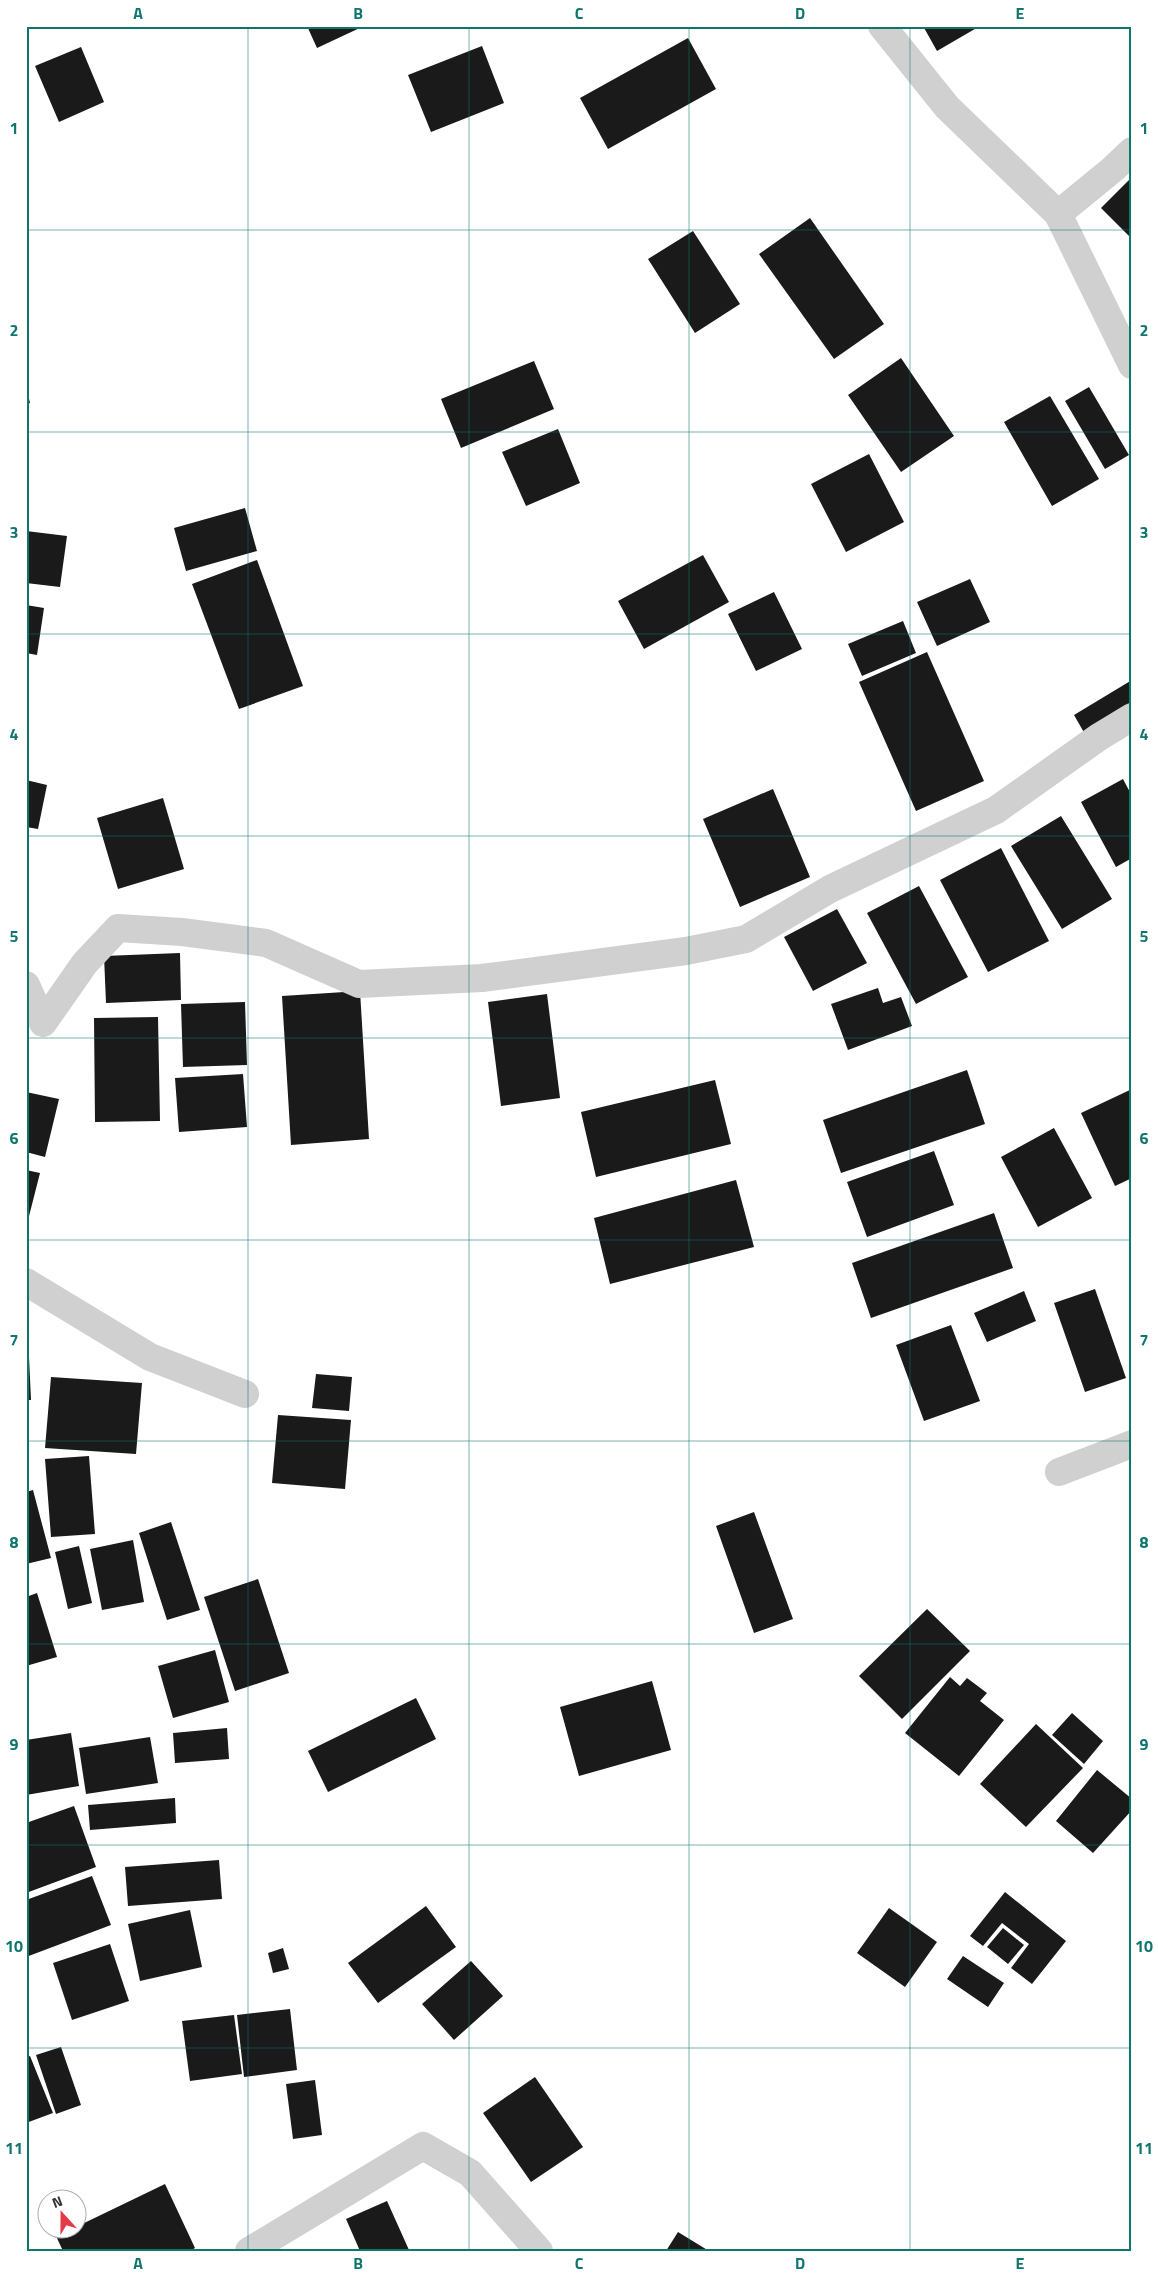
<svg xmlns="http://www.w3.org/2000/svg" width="1158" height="2277" viewBox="0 0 1158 2277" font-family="'Titillium Web',sans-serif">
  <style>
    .building { fill: #1a1a1a }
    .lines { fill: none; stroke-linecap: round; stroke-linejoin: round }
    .minor { stroke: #d0d0d0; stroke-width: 28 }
    .grid { fill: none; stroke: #0f766e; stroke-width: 1; stroke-opacity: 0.55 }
    .neatline { fill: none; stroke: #0f766e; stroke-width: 2 }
    .grid-label { font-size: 16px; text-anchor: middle; font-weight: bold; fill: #0f766e }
  </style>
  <rect width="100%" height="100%" fill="#fff"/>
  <path class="building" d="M307,26H364L317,48Z
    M923,26H980L937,51Z
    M688,38L716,89L608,149L580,98Z
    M482,46L504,103L431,132L408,75Z
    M81,47L104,102L59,122L35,66Z
    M1132,177V239L1101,208Z
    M810,218L884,324L834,359L759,254Z
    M693,231L740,304L695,333L648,259Z
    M901,358L954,436L901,472L848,395Z
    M534,361L554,409L461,448L441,399Z
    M26,386L30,403L26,404Z
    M1089,387L1129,455L1105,469L1065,401Z
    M1050,396L1099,479L1052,506L1004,422Z
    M558,429L580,483L526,506L502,452Z
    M869,454L904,522L846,552L811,484Z
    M245,508L257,551L186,571L174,528Z
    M26,531L67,536L60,587L26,583Z
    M703,555L729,602L644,649L618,601Z
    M257,560L303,686L239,709L192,584Z
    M970,579L990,622L937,646L917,602Z
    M774,592L802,649L756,671L728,614Z
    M26,605L44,608L37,655L26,653Z
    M903,621L916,653L862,676L848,644Z
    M927,652L984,781L916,811L859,682Z
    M1132,680V708L1086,736L1074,715Z
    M1123,779L1132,796V858L1116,867L1081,802Z
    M26,780L47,785L38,829L26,827Z
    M773,789L810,877L740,907L703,819Z
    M163,798L184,869L118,889L97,818Z
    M1061,816L1112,899L1062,929L1011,846Z
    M1001,848L1049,941L988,972L940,880Z
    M919,886L968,977L916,1004L867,913Z
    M837,909L867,963L813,991L784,937Z
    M180,953L181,1000L106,1003L104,956Z
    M878,988L883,1003L901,997L912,1026L848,1050L831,1004Z
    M360,991L369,1139L291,1145L282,996Z
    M547,994L560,1098L501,1106L488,1002Z
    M245,1002L247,1065L183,1067L181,1004Z
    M158,1017L160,1121L95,1122L94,1018Z
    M967,1070L985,1124L841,1173L823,1120Z
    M243,1074L247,1127L179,1132L175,1078Z
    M715,1080L731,1144L596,1177L581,1112Z
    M1132,1089V1178L1115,1186L1081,1113Z
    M26,1092L59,1099L45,1157L26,1152Z
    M1054,1128L1092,1198L1038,1227L1001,1157Z
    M934,1151L954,1205L867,1237L847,1182Z
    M26,1170L40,1173L27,1224H26Z
    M736,1180L754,1247L610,1284L594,1218Z
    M994,1213L1013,1268L871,1318L852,1263Z
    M1095,1289L1126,1378L1085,1392L1054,1303Z
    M1024,1291L1036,1321L987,1342L974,1313Z
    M951,1325L980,1401L924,1421L896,1345Z
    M26,1335H28L31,1400H26Z
    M316,1374L352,1377L349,1411L312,1408Z
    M51,1377L142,1383L136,1454L45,1448Z
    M278,1415L351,1420L345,1489L272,1483Z
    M89,1456L95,1534L51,1537L45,1459Z
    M33,1490L51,1558L26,1564V1492Z
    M754,1512L793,1619L754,1633L716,1526Z
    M171,1522L200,1610L167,1620L139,1533Z
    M133,1540L144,1602L102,1610L90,1549Z
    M79,1546L92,1603L68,1609L55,1552Z
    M258,1579L289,1673L235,1691L204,1597Z
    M37,1593L57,1657L26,1666V1597Z
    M927,1609L970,1651L902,1719L859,1676Z
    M215,1650L229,1702L173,1718L158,1666Z
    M950,1677L960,1686L967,1678L987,1693L980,1701L1004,1720L959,1776L905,1733Z
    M652,1681L671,1750L579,1776L560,1707Z
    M416,1698L436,1739L328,1792L308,1751Z
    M1072,1713L1103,1741L1084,1764L1052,1735Z
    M1036,1724L1083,1768L1026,1827L980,1784Z
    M227,1728L229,1759L175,1763L173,1733Z
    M71,1733L79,1786L26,1795V1740Z
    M150,1737L158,1783L86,1794L79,1748Z
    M1097,1770L1132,1799V1810L1093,1853L1056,1821Z
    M175,1798L176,1823L90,1830L88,1805Z
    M74,1806L96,1867L26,1893V1823Z
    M219,1860L222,1899L128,1906L125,1867Z
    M92,1876L111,1925L26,1957V1900Z
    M1005,1892L1066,1941L1032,1984L1011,1968L1029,1944L1002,1923L983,1946L970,1936Z
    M426,1906L456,1947L378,2003L348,1963Z
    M889,1908L937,1942L905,1987L857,1953Z
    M190,1910L202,1967L140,1981L128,1924Z
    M1003,1928L1024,1945L1008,1964L987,1947Z
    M110,1944L129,2001L72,2020L53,1963Z
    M283,1948L289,1969L273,1973L268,1953Z
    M963,1956L1004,1983L988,2007L947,1979Z
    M471,1961L503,1996L454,2040L422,2004Z
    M290,2009L297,2070L244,2077L237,2015Z
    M234,2015L242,2074L190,2081L182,2021Z
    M61,2047L81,2105L56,2114L36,2055Z
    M30,2056L53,2113L26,2123V2057Z
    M535,2077L583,2147L531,2182L483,2113Z
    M315,2080L322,2135L293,2139L286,2084Z
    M165,2184L195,2248L190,2251H63L56,2236L70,2230H78V2226Z
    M387,2201L409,2250L360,2251L346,2219Z
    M678,2232L709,2251H666Z"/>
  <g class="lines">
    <path class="minor" d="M882,26L947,107L1058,214L1132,365
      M1058,214L1113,169L1132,151
      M26,985L43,1023L85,963L118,928L182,932L266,943L359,984L482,978L686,951L746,939L830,889L996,810L1099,737L1132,717
      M26,1282L150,1357L245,1394
      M1059,1472L1132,1444
      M249,2251L423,2146L470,2173L539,2251"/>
  </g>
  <path class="grid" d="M248,26V2251M469,26V2251M689,26V2251M910,26V2251M26,230H1132M26,432H1132M26,634H1132M26,836H1132M26,1038H1132M26,1240H1132M26,1441H1132M26,1644H1132M26,1845H1132M26,2048H1132"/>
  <rect width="1158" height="2277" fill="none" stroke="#ffffff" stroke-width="55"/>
  <g transform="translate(62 2214) rotate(339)"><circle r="24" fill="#ffffff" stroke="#adadad"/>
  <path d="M0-4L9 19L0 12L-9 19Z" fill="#e63946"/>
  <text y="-8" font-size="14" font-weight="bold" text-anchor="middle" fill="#333333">N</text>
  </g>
  <rect x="28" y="28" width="1102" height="2222" class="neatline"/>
  <g class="grid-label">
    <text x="138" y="19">A</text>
    <text x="358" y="19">B</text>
    <text x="579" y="19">C</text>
    <text x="800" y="19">D</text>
    <text x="1020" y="19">E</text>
    <text x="14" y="134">1</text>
    <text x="1144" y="134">1</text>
    <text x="14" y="336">2</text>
    <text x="1144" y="336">2</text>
    <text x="14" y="538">3</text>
    <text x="1144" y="538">3</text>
    <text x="14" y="740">4</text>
    <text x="1144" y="740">4</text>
    <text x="14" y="942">5</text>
    <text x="1144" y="942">5</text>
    <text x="14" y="1144">6</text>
    <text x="1144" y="1144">6</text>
    <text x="14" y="1346">7</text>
    <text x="1144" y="1346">7</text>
    <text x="14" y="1548">8</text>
    <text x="1144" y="1548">8</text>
    <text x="14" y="1750">9</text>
    <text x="1144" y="1750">9</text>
    <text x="14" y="1952">10</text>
    <text x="1144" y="1952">10</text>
    <text x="14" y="2154">11</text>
    <text x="1144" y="2154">11</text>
    <text x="138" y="2269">A</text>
    <text x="358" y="2269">B</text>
    <text x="579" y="2269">C</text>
    <text x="800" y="2269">D</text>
    <text x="1020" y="2269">E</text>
  </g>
</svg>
